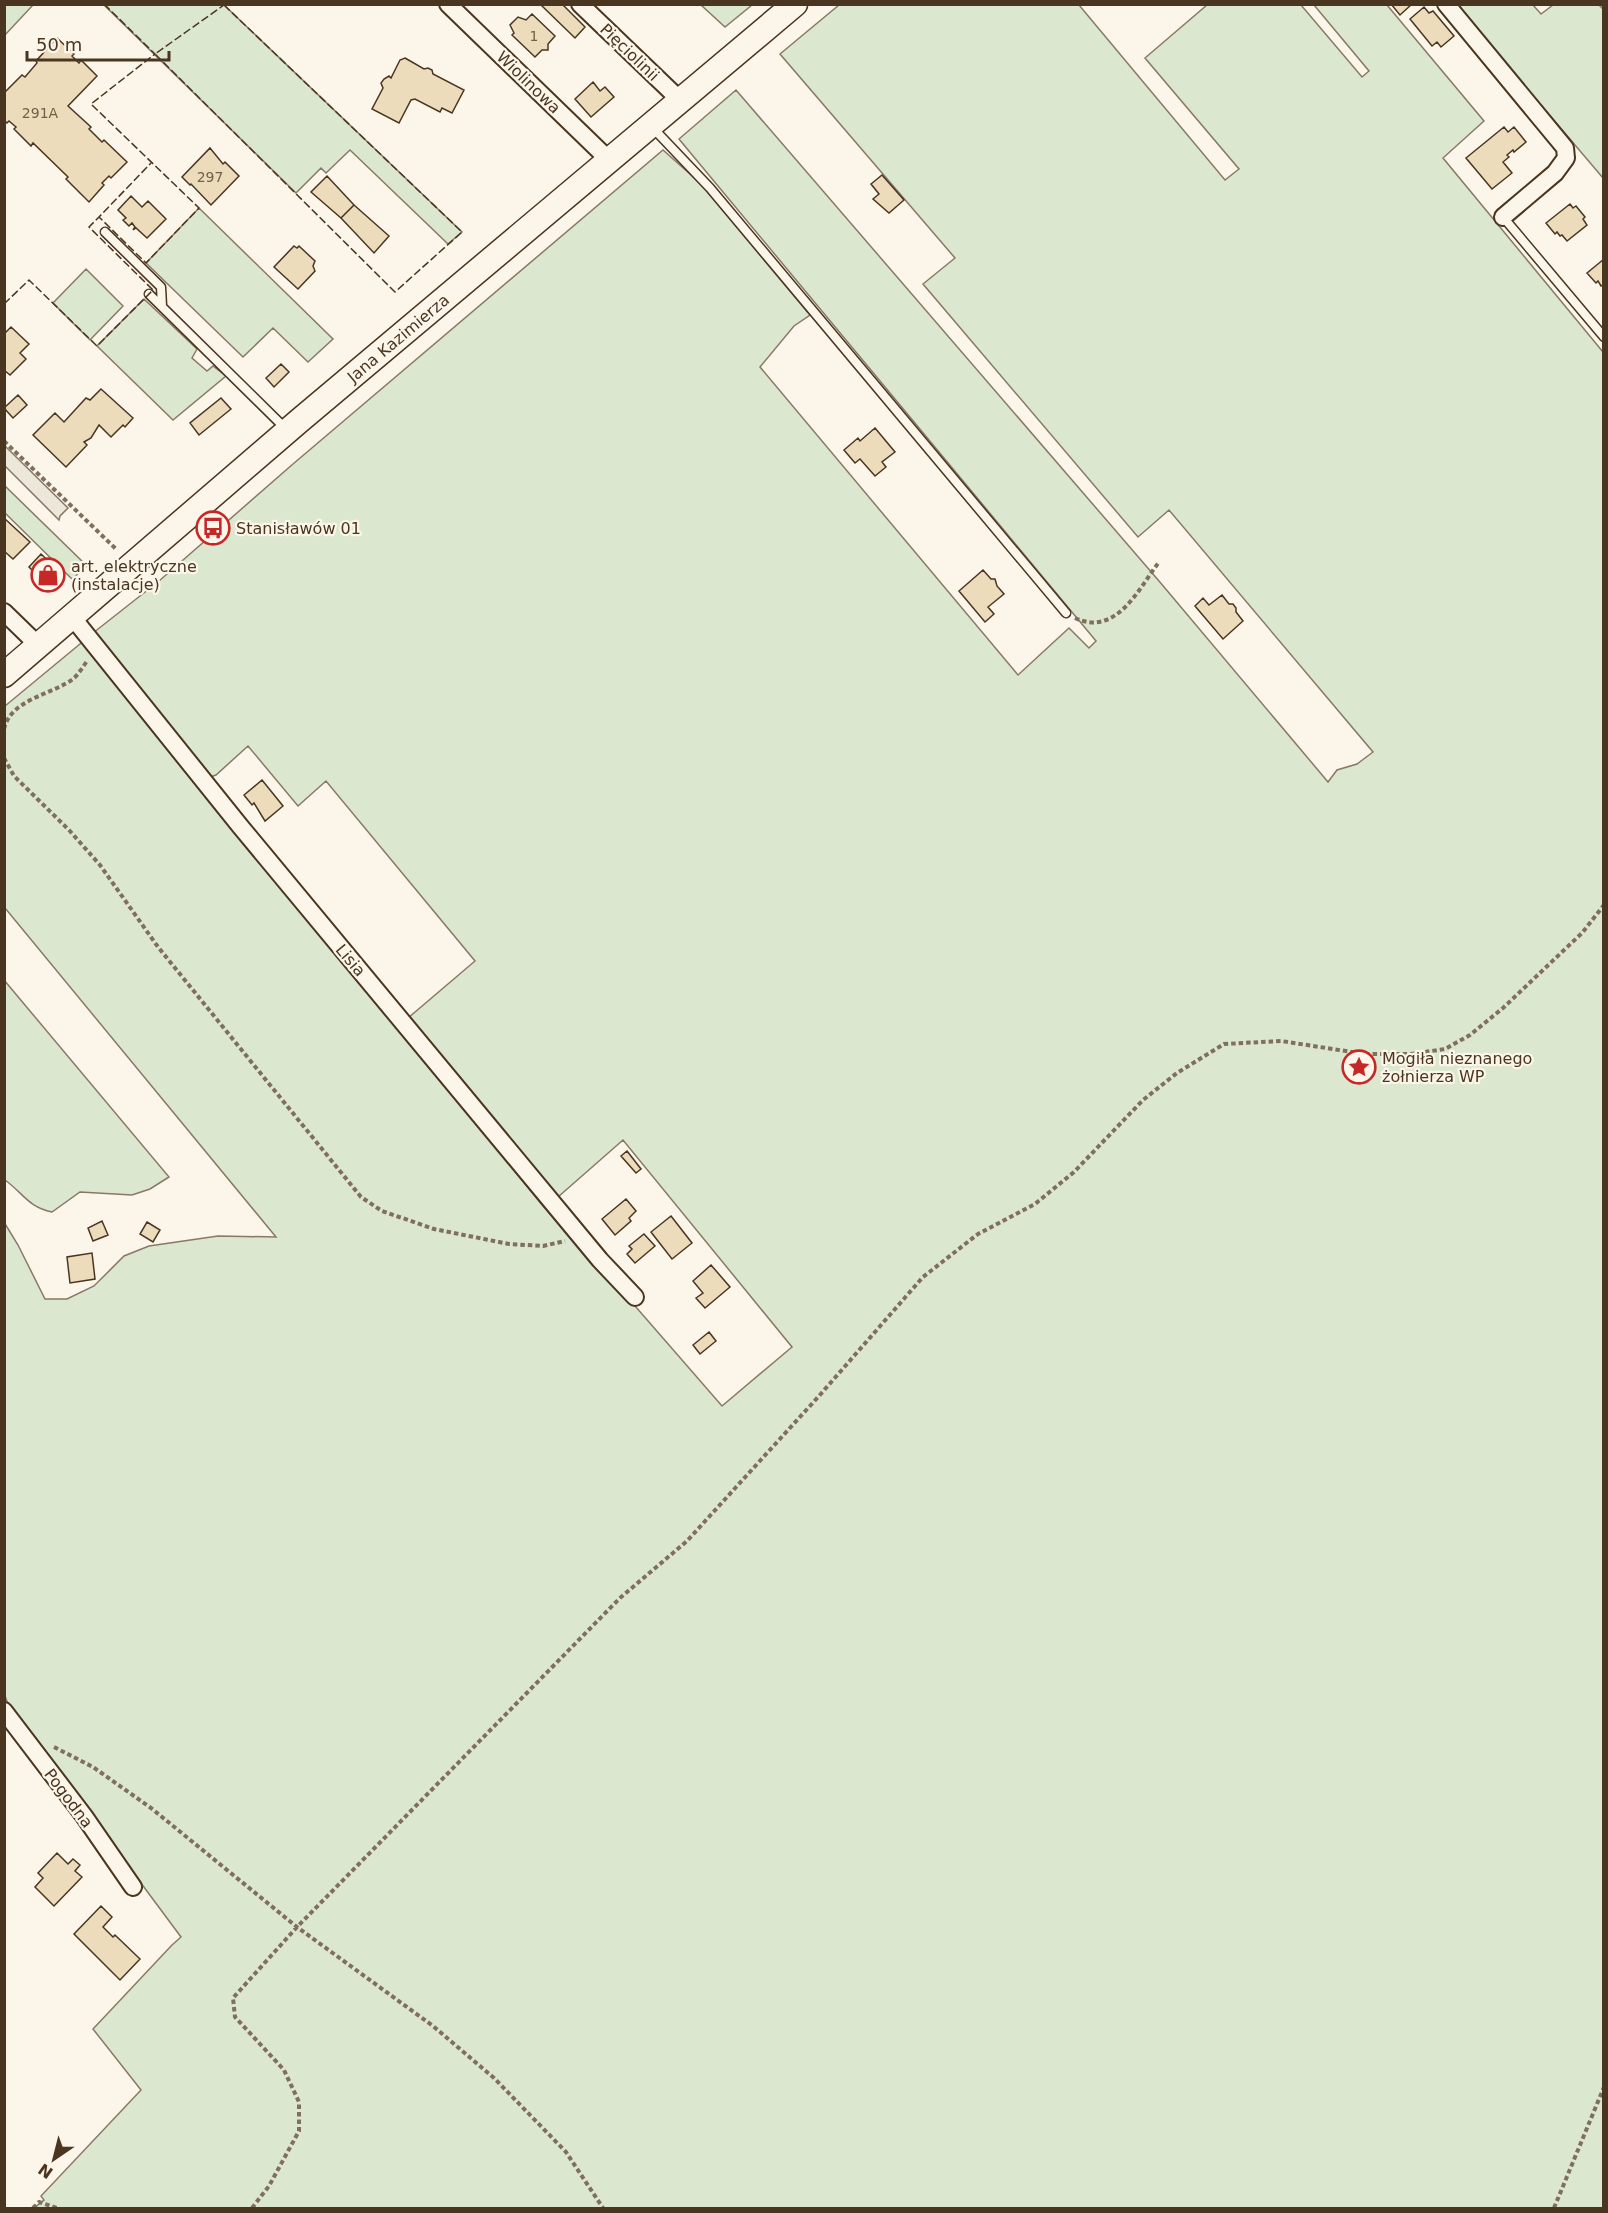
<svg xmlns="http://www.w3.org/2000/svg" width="1608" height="2213" viewBox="0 0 1608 2213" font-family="'DejaVu Sans',sans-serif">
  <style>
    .green { fill: #dce7d0; stroke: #887966; stroke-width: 1.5 }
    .parking { fill: #ede7d9; stroke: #887966; stroke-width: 1.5 }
    .building { fill: #ecdcbc; stroke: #4a3520; stroke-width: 1.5 }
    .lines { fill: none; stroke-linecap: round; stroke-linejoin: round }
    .lane-casing { stroke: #4a3520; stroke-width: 11 }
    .street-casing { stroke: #4a3520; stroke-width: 20 }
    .secondary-casing { stroke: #4a3520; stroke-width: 27 }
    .path { stroke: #7f6f5c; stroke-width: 4; stroke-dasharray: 4.5 3; stroke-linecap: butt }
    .lane { stroke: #fbf6e9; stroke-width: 8 }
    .street { stroke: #fbf6e9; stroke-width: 16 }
    .secondary { stroke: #fbf6e9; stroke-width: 24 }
    .fence { stroke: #4a3520; stroke-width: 1.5; stroke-dasharray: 8 3; stroke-linecap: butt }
    .labels { text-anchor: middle; stroke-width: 4.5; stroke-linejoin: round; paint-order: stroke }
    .number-label { font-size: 14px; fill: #725f47 }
    .street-label { font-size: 16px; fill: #4a3520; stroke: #fbf6e9 }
    .poi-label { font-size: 16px; fill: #4a3520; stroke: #fbf6e9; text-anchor: start }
  </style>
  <rect width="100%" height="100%" fill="#fbf6e9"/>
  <path class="green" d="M5,4L33,5L5,35L4,5Z
    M104,5H224L462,232L448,244L350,150L326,173L321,168L296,193Z
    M701,5H752L725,27Z
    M839,5H1079L1225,180L1239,169L1145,58L1207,5H1301L1362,77L1369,71L1314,5H1387L1484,121L1443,158L1603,352V2208H34L44,2200L41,2196L141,2090L93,2029L172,1945L181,1937L8,1704L5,1696L4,1222L18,1245L45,1299H67L94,1286L124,1256L149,1246L218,1236L276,1237L5,908V706L86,639L220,808L544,1207L622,1291L722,1406L792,1347L623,1140L558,1197L408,1018L475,961L326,781L298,806L248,746L216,775L210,777L93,633L159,581L293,464L663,150L700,183L810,315L794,326L760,367L1018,675L1069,628L1089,648L1096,641L679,139L736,90L1159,581L1328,782L1337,770L1357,764L1373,752L1169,510L1138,537L923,284L955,258L780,54Z
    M1456,5H1533L1541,14L1553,5H1599L1604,10L1603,178Z
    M199,208L333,339L308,362L273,328L243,357L146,263Z
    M86,269L123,306L90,340L53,303Z
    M144,299L197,349L192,358L207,371L213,366L226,376L173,420L97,346Z
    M4,486H5L87,566L72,579L5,513Z
    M4,980L169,1177L150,1189L132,1195L80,1192L52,1212C28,1207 23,1193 5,1180Z"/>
  <path class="parking" d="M5,446L68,508L60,516L59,520L5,466Z"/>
  <path class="building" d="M540,4H562L585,27L575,38Z
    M1391,4H1412L1400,15Z
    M1424,7L1429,13L1433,11L1454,36L1441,47L1437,42L1432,46L1410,19Z
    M532,14L555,36L548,44V50H542L535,57L512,35L514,33L510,25L518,17L526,20Z
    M57,38L74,54L72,56L79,63L81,60L97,76L68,106L91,127L89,129L102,142L104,140L127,162L111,178L109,176L102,183L104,185L89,202L66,179L68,177L33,143L31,146L14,129L16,127L9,121L7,123L4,120V93L22,75L25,77L37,63L36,61Z
    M405,58L424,69L428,68L432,70L433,74L464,90L452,113L442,108L440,112L415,99L411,100L399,123L372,109L383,88L381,83L384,79L389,76L391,78L400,60Z
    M593,82L600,91L605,87L614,97L591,117L575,99Z
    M1504,127L1508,132L1514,127L1526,142L1514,152L1513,150L1507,155L1509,157L1503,162L1512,173L1492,189L1466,158Z
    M210,148L223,164L225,162L239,176L211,205L191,184L190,185L182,177Z
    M882,175L904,200L889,213L873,199L879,194L871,184Z
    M327,176L354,205L341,218L311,192Z
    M131,196L142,207L148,201L166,219L147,238L136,228L133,230L135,227L132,223L129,226L123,220L126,218L118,210Z
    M1570,204L1573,208L1576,206L1585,217L1583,219L1587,225L1567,241L1562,235L1560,236L1557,232L1555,234L1546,223Z
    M354,205L389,236L374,253L341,218Z
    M294,246L297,248L299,246L315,261L313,266L315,271L298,289L274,267Z
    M1604,259V284L1601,286L1598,281L1596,283L1587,273Z
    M11,327L29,344L20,353L26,359L10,375L4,370V334Z
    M281,364L289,372L274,387L266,378Z
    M101,389L133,418L125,427L123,425L111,437L99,425L91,438L84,442L87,445L66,467L33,435L55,413L64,422L86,398L90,400Z
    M18,395L27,405L13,418L4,408Z
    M221,398L231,409L199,435L190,423Z
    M875,428L895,452L882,462L886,467L875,476L860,459L855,463L844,450L858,438L860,441Z
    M4,518L30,542L13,559L4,551Z
    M41,554L63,575L50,588L29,567Z
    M983,570L991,579H995L997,586L1004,594L988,607L994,614L985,622L959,591Z
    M1222,595L1229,604H1233L1236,608V612L1243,621L1223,639L1195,606L1203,598L1209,605Z
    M262,780L283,806L265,821L254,803L252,805L244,795Z
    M627,1151L641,1169L636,1173L621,1156Z
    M626,1199L636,1211L629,1218L631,1221L615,1235L602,1219Z
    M671,1216L692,1243L672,1259L651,1232Z
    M102,1221L108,1235L93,1241L88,1228Z
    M147,1222L160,1230L153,1242L140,1234Z
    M644,1234L655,1246L635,1263L627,1254L632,1249L629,1246Z
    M92,1253L95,1279L70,1283L67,1257Z
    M711,1265L730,1287L705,1308L696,1298L703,1293L693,1281Z
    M709,1332L716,1341L700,1354L693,1345Z
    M57,1853L68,1864L73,1859L80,1865L75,1871L82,1877L54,1906L35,1887L43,1878L38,1873Z
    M101,1906L112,1917L103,1927L113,1937L115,1935L140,1959L120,1980L74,1934Z"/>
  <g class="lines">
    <g class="lane-casing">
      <path id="lane" d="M652,127L710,188L1066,613
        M1503,217L1604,337
        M105,232L161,287L162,306
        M149,294L287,430"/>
    </g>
    <g class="street-casing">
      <path id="street" d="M448,4L609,160
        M580,4L680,100
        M1446,4L1565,148L1566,158L1555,173L1503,217
        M4,612L39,646
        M73,618L240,826L600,1260L635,1297
        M4,1711L84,1816L133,1887"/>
    </g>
    <g class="secondary-casing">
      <path id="secondary" d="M4,675L299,421L795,4"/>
    </g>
    <path class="path" d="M4,441L116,549
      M1075,618C1116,637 1138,590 1159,562
      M4,729C11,699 51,695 73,679C79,674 83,666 88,660
      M4,758L14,776L69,830L100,865L158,947L361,1197L382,1211L434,1229L509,1244L543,1246L565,1241
      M54,1747L93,1767L151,1808L297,1927L433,2026L494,2078L566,2152L603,2208
      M33,2208L39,2202L57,2208
      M252,2208L269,2186L299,2131V2102L284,2070L235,2017L233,1998L297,1927L620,1598L687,1541L819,1396L923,1277L978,1234L1035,1204L1074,1172L1143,1100L1177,1073L1224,1044L1281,1041L1365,1054H1411L1445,1049L1470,1035L1503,1008L1582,933L1604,905
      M1554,2208L1604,2087"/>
    <use href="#lane" class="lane"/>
    <use href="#street" class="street"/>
    <use href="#secondary" class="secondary"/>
    <path class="fence" d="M104,4L155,54L91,104L199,208L146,263L99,217L151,163
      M224,5L462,232L395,292L155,54Z
      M4,304L29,280L97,346L153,290L89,227L99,217"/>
  </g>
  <defs>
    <g id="bus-ring" transform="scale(1.725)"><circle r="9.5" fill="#fbf6e9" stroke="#c62828" stroke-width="1.5"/><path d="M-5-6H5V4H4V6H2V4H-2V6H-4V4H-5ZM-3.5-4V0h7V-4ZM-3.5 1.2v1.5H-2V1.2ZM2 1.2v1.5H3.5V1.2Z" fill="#c62828"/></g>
    <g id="shop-ring" transform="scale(1.725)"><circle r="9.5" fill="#fbf6e9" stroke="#c62828" stroke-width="1.5"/><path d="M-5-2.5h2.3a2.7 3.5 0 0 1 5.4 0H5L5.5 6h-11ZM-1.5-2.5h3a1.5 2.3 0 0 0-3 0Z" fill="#c62828"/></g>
    <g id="sight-ring" transform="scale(1.725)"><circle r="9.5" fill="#fbf6e9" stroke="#c62828" stroke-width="1.5"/><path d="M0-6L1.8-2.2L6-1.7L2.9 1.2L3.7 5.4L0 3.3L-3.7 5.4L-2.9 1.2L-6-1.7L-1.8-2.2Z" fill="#c62828"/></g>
  </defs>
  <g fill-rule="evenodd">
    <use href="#bus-ring" x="213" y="528"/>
    <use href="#shop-ring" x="48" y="575"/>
    <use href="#sight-ring" x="1359" y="1067"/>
  </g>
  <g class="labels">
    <g class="number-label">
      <text x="534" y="41">1</text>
      <text x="40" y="118">291A</text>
      <text x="210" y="182">297</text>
    </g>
    <g class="street-label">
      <text transform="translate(630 52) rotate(44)" y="6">Pięciolinii</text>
      <text transform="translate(529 82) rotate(44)" y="6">Wiolinowa</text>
      <text transform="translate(398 338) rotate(-40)" y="6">Jana Kazimierza</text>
      <text transform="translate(351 960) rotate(50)" y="6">Lisia</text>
      <text transform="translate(69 1798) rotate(53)" y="6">Pogodna</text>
    </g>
    <g class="poi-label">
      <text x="236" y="534">Stanisławów 01</text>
      <text x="71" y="572">art. elektryczne<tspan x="71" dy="18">(instalacje)</tspan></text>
      <text x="1382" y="1064">Mogiła nieznanego<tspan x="1382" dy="18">żołnierza WP</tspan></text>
    </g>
  </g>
  <rect width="1608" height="2213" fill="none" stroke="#4a3520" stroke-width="12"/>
  <g transform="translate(54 2159) rotate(215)" stroke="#fbf6e9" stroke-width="4.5" paint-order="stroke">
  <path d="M0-4.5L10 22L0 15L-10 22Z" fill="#4a3520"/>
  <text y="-9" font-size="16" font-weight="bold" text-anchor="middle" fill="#4a3520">N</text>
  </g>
  <path d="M27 51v9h142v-9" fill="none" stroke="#4a3520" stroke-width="3"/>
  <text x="36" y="51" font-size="18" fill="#4a3520" stroke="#fbf6e9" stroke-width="4.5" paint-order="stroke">50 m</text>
</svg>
